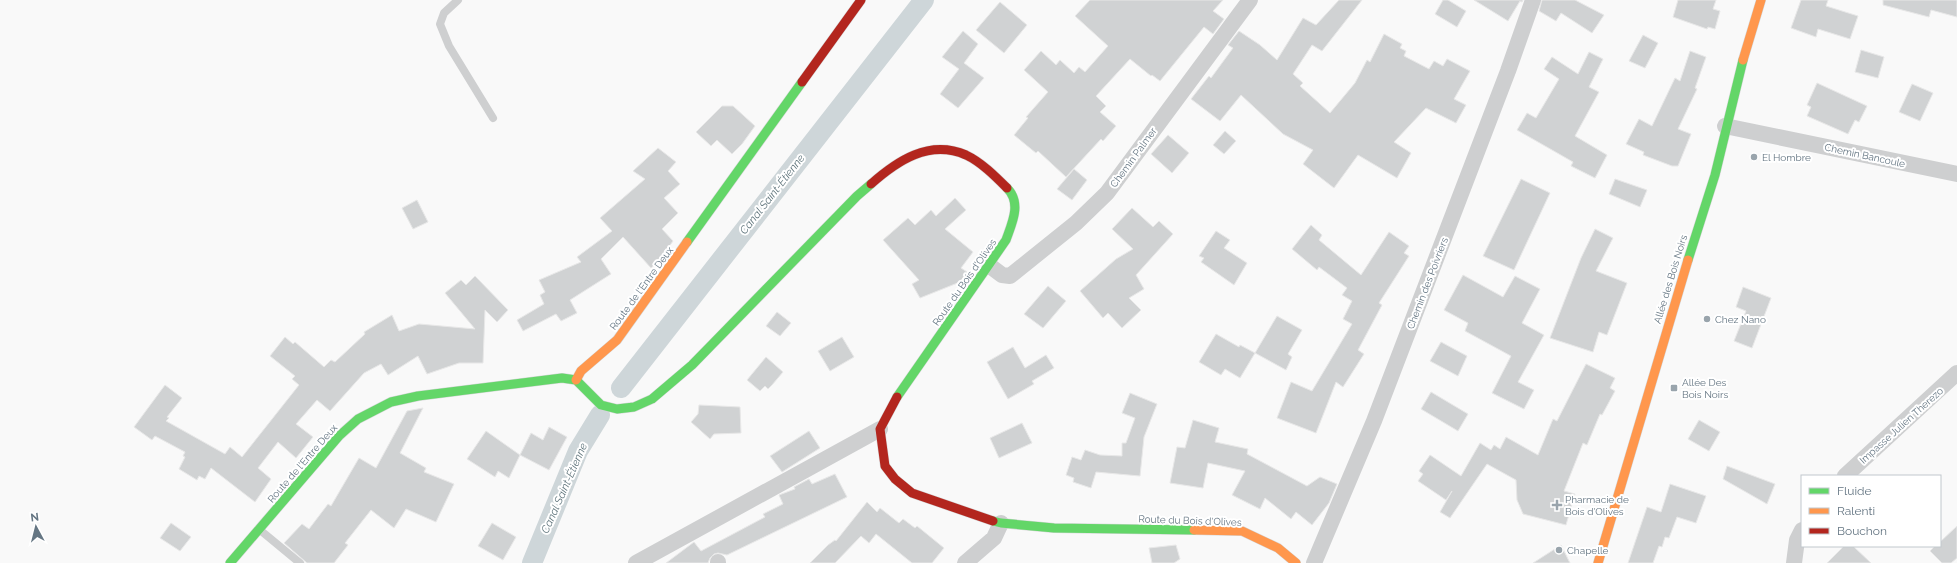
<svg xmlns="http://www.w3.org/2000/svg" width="1957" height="563" viewBox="0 0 1957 563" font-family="Raleway,sans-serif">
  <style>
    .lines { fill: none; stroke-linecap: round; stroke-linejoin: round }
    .canal { stroke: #ced6d9; stroke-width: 20 }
    .building { fill: #d0d2d3; stroke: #e8e8e8 }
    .fast-casing { stroke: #d5d6d7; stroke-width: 10 }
    .slow-casing { stroke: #d5d6d7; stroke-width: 10 }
    .jam-casing { stroke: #d5d6d7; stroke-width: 10 }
    .lane { stroke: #cecfd0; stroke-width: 8 }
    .street { stroke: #cecfd0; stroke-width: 16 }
    .fast { stroke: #63d668; stroke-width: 9 }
    .slow { stroke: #ff974d; stroke-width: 9 }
    .jam { stroke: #b3261e; stroke-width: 9 }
    .poi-dot { fill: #99a4ac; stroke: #fff; stroke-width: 1.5 }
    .labels { text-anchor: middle; stroke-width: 4; stroke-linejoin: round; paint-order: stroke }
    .street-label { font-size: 10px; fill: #657683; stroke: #fff }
    .poi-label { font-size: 10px; fill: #657683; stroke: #fff; text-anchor: start }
    .water-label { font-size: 11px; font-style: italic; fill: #60757c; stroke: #fff }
  </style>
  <rect width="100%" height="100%" fill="#f9f9f9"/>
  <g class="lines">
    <path class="canal" d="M621,388L924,0
      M532,563L578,451L600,415"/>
  </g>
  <path class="building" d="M1090,0H1223L1213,11L1224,19L1213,34L1204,27L1160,81L1152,75L1151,76L1130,59L1096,96L1106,106L1100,112L1116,126L1103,141L1101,139L1066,177L1038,151L1036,153L1031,149L1014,135L1028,118L1026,117L1048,92L1024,70L1041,51L1056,65L1060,60L1074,73L1079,67L1085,72L1108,46L1075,16Z
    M1339,0H1362L1322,51L1312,45L1293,74L1303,83L1300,86L1330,113L1355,83L1367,60L1370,62L1384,34L1402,44L1400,48L1406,51L1404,56L1429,69L1434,61L1443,66L1447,59L1470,71L1454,99L1466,105L1456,123L1426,108L1394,142L1411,153L1397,178L1358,155L1334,188L1303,164L1313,150L1283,134L1241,95L1220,121L1191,99L1209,76L1211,78L1233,48L1228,45L1239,31L1260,45L1277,60L1303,18L1316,25Z
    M1443,0H1448L1466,11L1457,27L1435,14Z
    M1474,0H1523L1522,2L1520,1L1508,21Z
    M1542,0H1575L1604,15L1592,33L1561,13L1556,21L1539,11Z
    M1678,0H1716L1713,9L1720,11L1715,29L1708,27L1707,29L1673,17Z
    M1801,0H1828L1826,6L1858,16L1850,39L1818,29L1816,37L1791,28Z
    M1883,0H1957V17L1931,10L1929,17L1883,5Z
    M1000,2L1027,25L1004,53L976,30Z
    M963,31L978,44L964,63L984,78L958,108L940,94L959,69L942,57Z
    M1643,35L1658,43L1645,68L1629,61Z
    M1861,50L1884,57L1878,78L1855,72Z
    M1690,51L1706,57L1695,88L1697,89L1678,129L1691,134L1678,166H1672L1643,155L1644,152L1626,144L1639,119L1652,126L1675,78L1680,81Z
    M1589,52L1603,59L1589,87L1599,92L1575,136L1607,155L1595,178L1571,166L1573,162L1517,130L1527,113L1536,118L1559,79L1544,69L1552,57L1578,74Z
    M1817,83L1867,106L1859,122L1855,120L1848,134L1807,116L1811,107L1807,105Z
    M1912,84L1933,93L1920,121L1899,112Z
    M722,106H733L755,126L742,144L732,154L717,140L711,146L696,132Z
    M1225,131L1236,141L1224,154L1213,145Z
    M1168,135L1189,153L1172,173L1151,154Z
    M658,148L676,162L668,171L680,184L664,198L678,213L662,229L673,241L658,262L651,268L623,237L601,259L611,274L570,300L577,313L561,321L556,314L523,331L517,320L544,304L540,295L545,292L539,280L581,262L577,257L612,231L600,218L645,179L633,171Z
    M1074,169L1087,180L1072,200L1057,189Z
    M1521,179L1550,193L1514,270L1483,256Z
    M1615,179L1647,190L1640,207L1609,194Z
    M955,198L966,210L945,229L973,252L961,268L967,272L960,282L920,298L912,284L919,280L883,240L908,218L915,225L931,210L936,216Z
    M417,200L428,222L413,229L402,208Z
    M1132,208L1153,227L1159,221L1173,234L1136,275L1144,289L1129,298L1141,310L1122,328L1108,313L1103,318L1080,291L1116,259L1133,249L1112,229Z
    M1311,225L1322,235L1319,240L1361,275L1389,232L1409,246L1404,253L1409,256L1379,303L1382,305L1358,350L1364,354L1343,387L1336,382L1316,433L1277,418L1291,382L1312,391L1352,324L1343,319L1352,301L1342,295L1347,288L1319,267L1317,270L1292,249Z
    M1595,229L1613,238L1596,271L1627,283L1607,335L1599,332L1593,352L1550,338L1581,258Z
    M1216,231L1230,240L1224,248L1247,263L1234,285L1201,262L1204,258L1199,256Z
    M1463,275L1503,297L1515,276L1540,289L1522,323L1544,335L1518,382L1534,390L1524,409L1492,393L1511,356L1465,331L1468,323L1444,310Z
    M475,276L508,310L497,322L485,310L483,363H459L427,374L418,356L388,375L381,364L364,373L330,411L317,400L296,424L313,437L296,458L278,442L258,468L271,479L255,502L211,468L205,479L199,476L197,480L179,469L185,457L183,456L185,452L155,436L152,440L134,427L165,385L182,398L167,417L169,418L166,421L225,454L230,447L242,457L299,385L292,379L295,376L270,356L285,337L293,344L295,342L324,367L331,360L335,362L365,334L364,332L392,315L399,331L419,324L475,329L445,293L461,280L466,285Z
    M1048,286L1066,301L1043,328L1024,314Z
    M1743,287L1771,298L1752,348L1734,341L1746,311L1736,307Z
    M777,312L791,323L780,336L766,326Z
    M1277,316L1302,330L1288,354L1292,357L1286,370L1255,353Z
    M1216,334L1239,347L1240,345L1255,353L1240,378L1225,369L1221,375L1199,362Z
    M842,337L854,357L830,371L818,351Z
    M1441,342L1467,356L1458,376L1430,361Z
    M1013,347L1025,368L1046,355L1054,368L1032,381L1034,384L1008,399L987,362Z
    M766,357L783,372L772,385L768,389L765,386L760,391L747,380Z
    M1586,364L1615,378L1610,388L1615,391L1602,415L1600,414L1587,445L1583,443L1564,491L1575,494L1566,525L1523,514L1517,500L1516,480L1487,464L1450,518L1440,512L1452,491L1446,500L1418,481L1423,474L1419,471L1430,455L1461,476L1480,443L1491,450L1494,445L1500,449L1506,437L1538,455L1553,419L1557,421Z
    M1431,392L1468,414L1458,431L1421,409Z
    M1130,393L1157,404L1144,437L1140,476L1096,472L1091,488L1073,482L1074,478L1066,475L1072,457L1081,460L1085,450L1100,455L1122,456V443H1126L1135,418L1122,413Z
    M699,405L740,407L741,433L714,434L710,439L691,422L698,414Z
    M423,408L400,453L426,468L424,472L454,484L436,522L406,509L394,528L371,510L345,543L348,545L334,563H307L284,543L302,524L309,529L328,504L331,506L359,458L376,468L407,411Z
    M1193,420L1219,428L1215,442L1248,449L1247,454L1307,486L1320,477L1337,484L1329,503L1312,525L1296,512L1291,519L1265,498L1260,509L1232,495L1245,471L1208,463L1203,488L1170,483L1177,447L1185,448Z
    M1699,420L1720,432L1709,451L1688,439Z
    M1022,423L1032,443L999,458L990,438Z
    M549,427L567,437L549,470L520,455L531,433L543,440Z
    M486,431L520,455L509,478L498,471L495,477L467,459Z
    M809,431L820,448L782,472L770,456Z
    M1727,466L1775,484L1767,504L1723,479Z
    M835,474L847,497L727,555L718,553L714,554L710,558L708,563H666L694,542L701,551L765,517L763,514L783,504L779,495L795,489L794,487L809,479L812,484Z
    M1670,484L1706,496L1696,523L1677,517L1669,538L1665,537L1662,547L1659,546L1653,563H1628L1647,507L1661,512Z
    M867,502L877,512L880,508L899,523L903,519L915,528L917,526L944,548L932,563H912L876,534L869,543L861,536L835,563H810L828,545L835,540L836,541Z
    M171,523L191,537L180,551L160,538Z
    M492,523L516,537L503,560L478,546Z
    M1957,526V558L1951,563H1942L1930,551L1935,546H1940V542Z
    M1176,545L1180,559L1174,563H1152L1149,548Z
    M1561,545L1570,563H1533Z
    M1844,546H1853L1871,563H1827Z"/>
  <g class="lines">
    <g class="fast-casing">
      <path id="fast" d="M687,242L802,82
        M1688,260L1715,175L1743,60
        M576,380L601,405L617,409L634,407L652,399L692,365L857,196L871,184
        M897,397L1006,240C1012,223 1022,203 1007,188
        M993,521L1001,523L1054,528L1194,530
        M230,563L339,436L358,419L391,402L418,396L562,378L576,380"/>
    </g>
    <g class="slow-casing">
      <path id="slow" d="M1743,60L1761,0
        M576,380L581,371L617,340L687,242
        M1194,530L1242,531L1278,548L1296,563
        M1598,563L1688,260"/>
    </g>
    <g class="jam-casing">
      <path id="jam" d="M802,82L861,0
        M871,184C897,161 929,139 966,155C981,162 995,176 1007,188
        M897,397L880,429L885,466L895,479L912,493L993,521"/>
    </g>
    <path class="lane" d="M458,0L444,13L440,24L449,46L493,118
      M260,530L300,563"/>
    <path class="street" d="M1725,126L1957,174
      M990,266L1002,275L1010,276L1076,223L1107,193L1250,0
      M1845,476L1957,373
      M718,562V563
      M636,563L880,429
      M965,563L994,538L1001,523
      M1314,563L1374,421L1508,71L1533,0
      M1794,563L1797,540L1802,530"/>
    <use href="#fast" class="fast"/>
    <use href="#slow" class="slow"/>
    <use href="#jam" class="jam"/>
  </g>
  <g class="poi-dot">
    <circle cx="1754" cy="157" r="4"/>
    <circle cx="1707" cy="319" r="4"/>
    <rect x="1670" y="384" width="8" height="8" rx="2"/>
    <path d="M1555 499h4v4h4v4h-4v4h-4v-4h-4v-4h4z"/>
    <circle cx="1559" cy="550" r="4"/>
  </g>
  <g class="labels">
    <g class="street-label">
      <text transform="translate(1865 155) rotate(12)" y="4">Chemin Bancoule</text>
      <text transform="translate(1133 157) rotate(-54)" y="4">Chemin Palmer</text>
      <text transform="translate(1670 279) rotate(-73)" y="4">Allée des Bois Noirs</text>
      <text transform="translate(964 282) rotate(-55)" y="4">Route du Bois d'Olives</text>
      <text transform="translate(1427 283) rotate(-69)" y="4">Chemin des Poivriers</text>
      <text transform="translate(641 288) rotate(-54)" y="4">Route de l'Entre Deux</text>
      <text transform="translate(1901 425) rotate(-42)" y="4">Impasse Julien Therezo</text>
      <text transform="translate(302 463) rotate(-49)" y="4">Route de l'Entre Deux</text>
      <text transform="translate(1190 520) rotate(2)" y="4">Route du Bois d'Olives</text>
    </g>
    <g class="poi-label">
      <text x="1762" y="161">El Hombre</text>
      <text x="1715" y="323">Chez Nano</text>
      <text x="1682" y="386">Allée Des<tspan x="1682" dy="12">Bois Noirs</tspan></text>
      <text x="1565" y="503">Pharmacie de<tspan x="1565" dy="12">Bois d'Olives</tspan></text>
      <text x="1567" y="554">Chapelle</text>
    </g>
    <g class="water-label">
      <text transform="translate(772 194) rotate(-52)" y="4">Canal Saint-Étienne</text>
      <text transform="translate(564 488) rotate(-66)" y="4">Canal Saint-Étienne</text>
    </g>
  </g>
  <rect x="1801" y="475" width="140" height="72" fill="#ffffff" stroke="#c1c8cd"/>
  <rect x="1809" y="488" width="20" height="6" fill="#63d668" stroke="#c1c8cd"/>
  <text x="1837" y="495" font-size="12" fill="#657683">Fluide</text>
  <rect x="1809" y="508" width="20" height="6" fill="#ff974d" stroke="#c1c8cd"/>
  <text x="1837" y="515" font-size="12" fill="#657683">Ralenti</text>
  <rect x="1809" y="528" width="20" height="6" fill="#b3261e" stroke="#c1c8cd"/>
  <text x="1837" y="535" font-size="12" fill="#657683">Bouchon</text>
  <g transform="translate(36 527) rotate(353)" stroke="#ffffff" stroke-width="3" paint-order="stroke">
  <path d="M0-3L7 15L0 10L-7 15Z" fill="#657683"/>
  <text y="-6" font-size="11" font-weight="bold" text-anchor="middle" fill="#657683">N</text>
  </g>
</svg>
